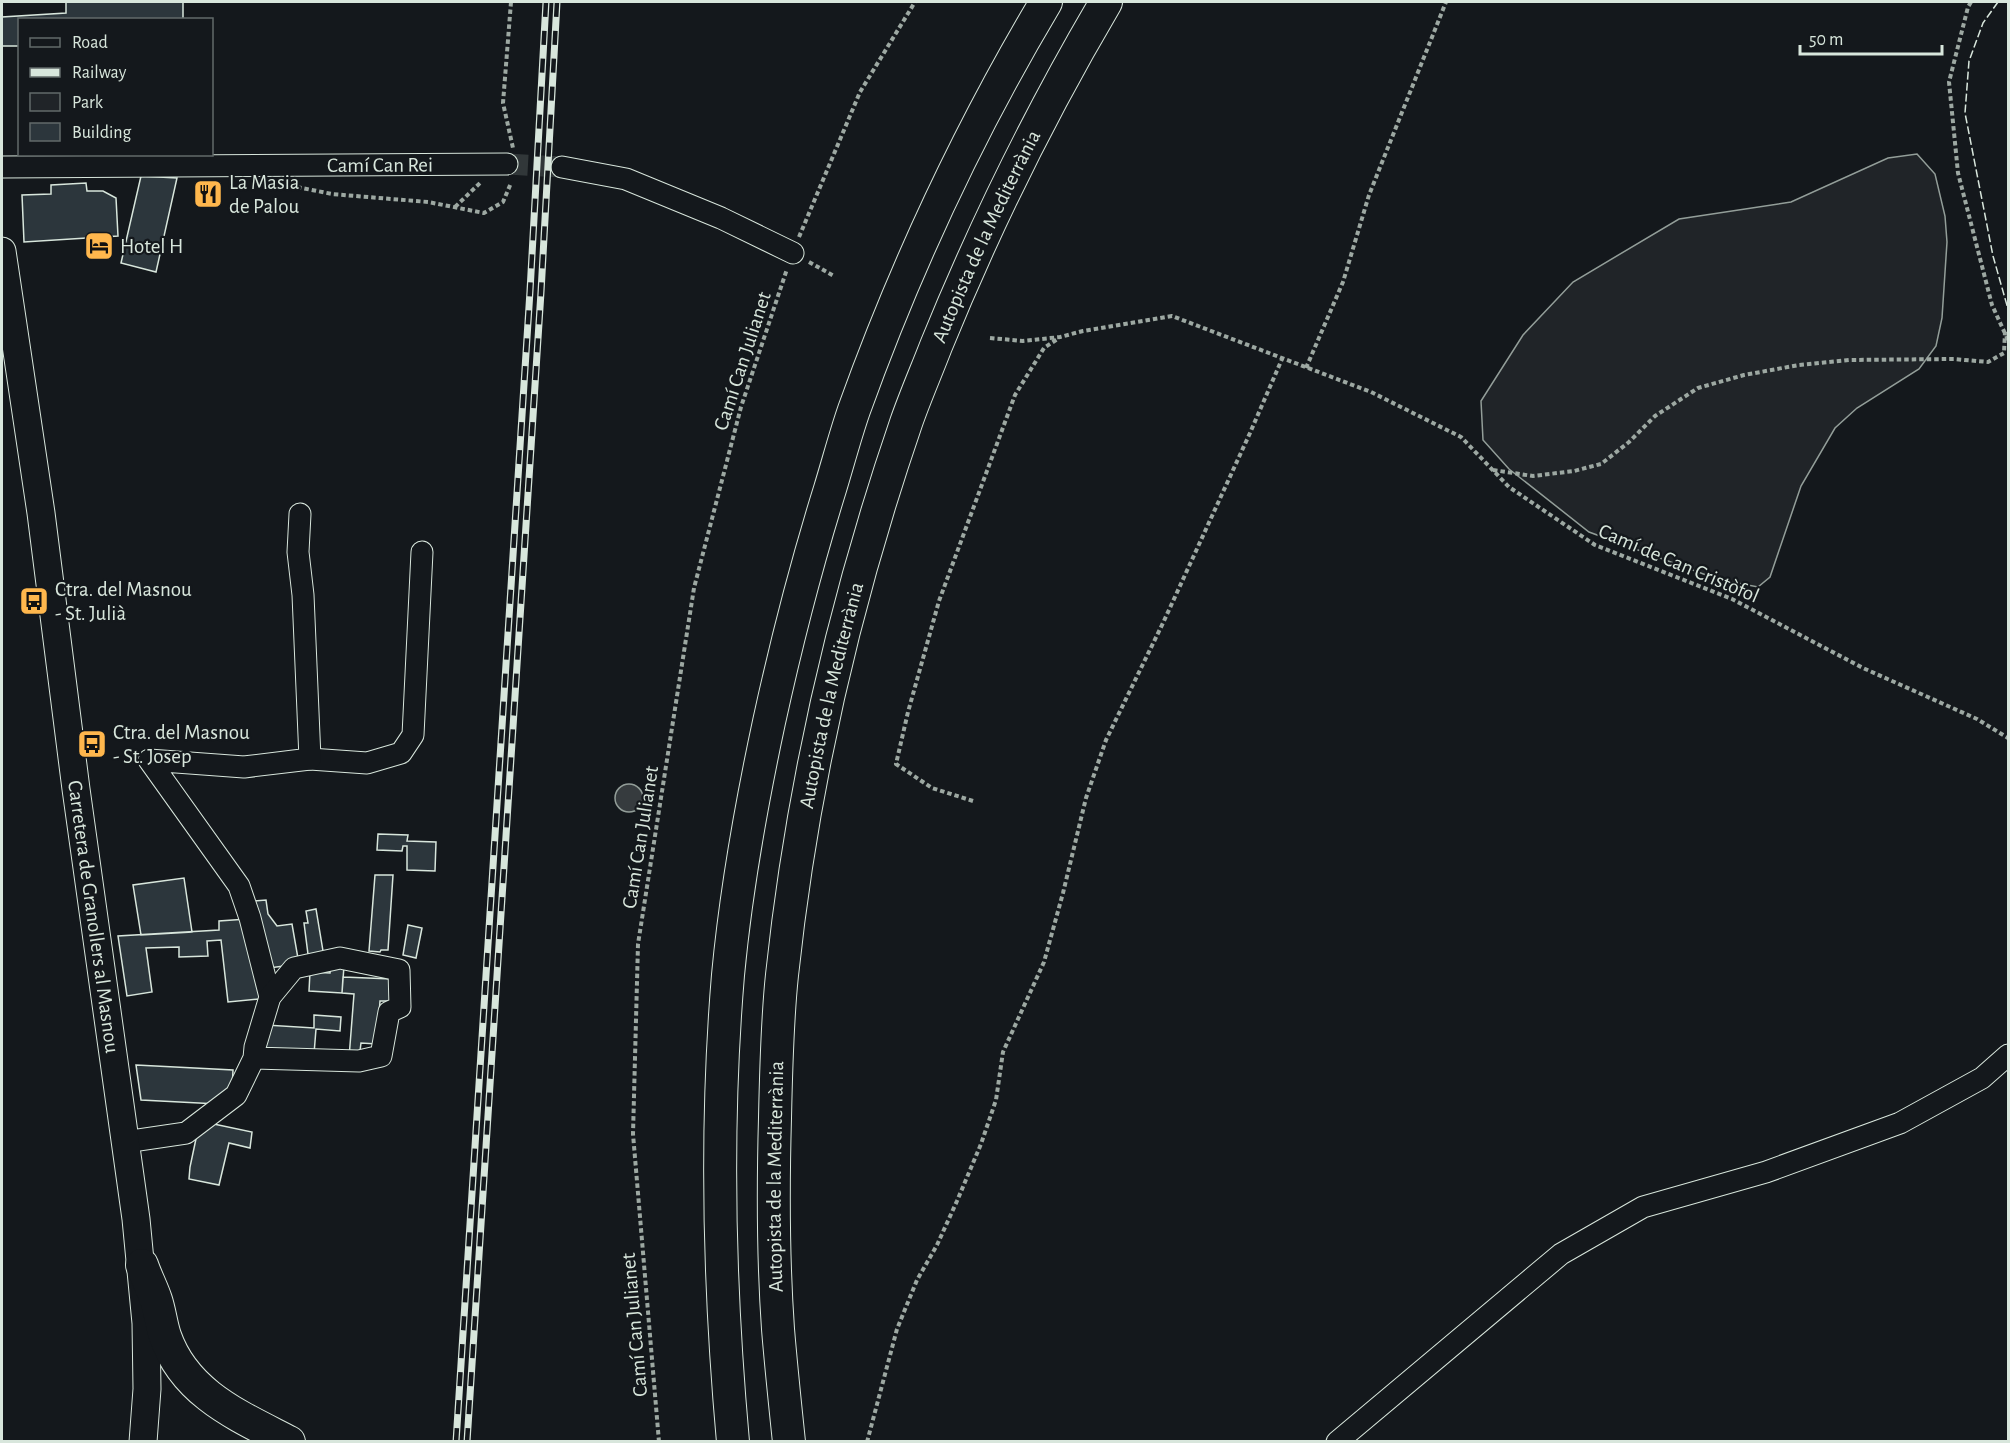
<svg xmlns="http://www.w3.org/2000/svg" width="2010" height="1443" viewBox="0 0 2010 1443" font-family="'Alegreya Sans',sans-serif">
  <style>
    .green { fill: #202428; stroke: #939e99; stroke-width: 1.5 }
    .water { fill: #363b3e; stroke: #939e99; stroke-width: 1.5 }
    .building { fill: #2c363c; stroke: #d8e6dc; stroke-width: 1.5 }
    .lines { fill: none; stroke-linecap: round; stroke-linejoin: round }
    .minor-tunnel { stroke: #313739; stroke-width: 21; stroke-dasharray: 21 10; stroke-linecap: butt }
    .minor-casing { stroke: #d8e6dc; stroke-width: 23 }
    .major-casing { stroke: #d8e6dc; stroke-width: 29 }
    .highway-casing { stroke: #d8e6dc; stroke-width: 34 }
    .path { stroke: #9da8a2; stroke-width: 4; stroke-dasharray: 4.5 3; stroke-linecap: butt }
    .minor { stroke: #14181c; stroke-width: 21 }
    .major { stroke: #14181c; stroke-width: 27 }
    .highway { stroke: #14181c; stroke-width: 32 }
    .rail-casing { stroke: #d8e6dc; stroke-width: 7 }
    .rail { stroke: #14181c; stroke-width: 4.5; stroke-dasharray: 14; stroke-linecap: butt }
    .fence { stroke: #d8e6dc; stroke-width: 1.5; stroke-dasharray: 8 3; stroke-linecap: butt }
    .labels { text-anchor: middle; stroke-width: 4.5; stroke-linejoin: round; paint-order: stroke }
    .street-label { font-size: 21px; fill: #d8e6dc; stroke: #14181c }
    .poi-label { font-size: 21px; fill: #d8e6dc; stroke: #14181c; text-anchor: start }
  </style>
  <rect width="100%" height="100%" fill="#14181c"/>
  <path class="green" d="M1917,154L1935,174L1945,216L1947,242L1942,318L1936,346L1919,369L1857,408L1835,428L1801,486L1770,577L1758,587L1717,579L1589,532L1509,469L1483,440L1481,401L1523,335L1573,282L1679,219L1791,202L1888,158Z"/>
  <path class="water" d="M615 798a14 14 0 1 1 28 0a14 14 0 1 1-28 0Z"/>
  <path class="building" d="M66,2H183V20H20V46H2V17L66,13Z
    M141,176L177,178L156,272L121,263Z
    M86,183L87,191H103L116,198L118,236L24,242L22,195L51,194V185Z
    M378,834L408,835L407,841L436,842L435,871L407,870V846H403L402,851L377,850Z
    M375,875H393L388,950H381L380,952L369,951Z
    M184,878L192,932L141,935L133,885Z
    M266,900L268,914L277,926L292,924L299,964L269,968L253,901Z
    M316,909L324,957L309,962L304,923H308L306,911Z
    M247,919L260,989L259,999L228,1002L221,940L207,941L208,956L179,957V947L146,948L152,992L127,996L118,936L219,930V921Z
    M408,925L422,928L416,958L403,955Z
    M331,966H344L342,993L309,991L310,972L330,973Z
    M343,977L392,979L390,1001H380L377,1044L361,1043L359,1059L349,1058L354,994L342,993Z
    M314,1015L341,1017L340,1031L316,1029L314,1054L265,1052L266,1025L314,1028Z
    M136,1065L233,1070L232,1090L218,1104L141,1100Z
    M209,1123L252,1132L250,1148L229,1143L219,1185L189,1179L190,1167L197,1134Z"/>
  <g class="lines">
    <path class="minor-tunnel" d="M507,164L562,167"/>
    <g class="minor-casing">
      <g id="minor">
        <path id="s1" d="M2,167L507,164"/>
        <path d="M562,167L626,179L721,218L793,253"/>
        <path d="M310,759L367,763L401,753L413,735L422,552"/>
        <path d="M270,997L250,918L239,886L149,760L244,767L310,759L303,595L298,552L300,514"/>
        <path d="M125,1142L186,1133L236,1095L254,1058L359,1061L381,1056L389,1012L400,1007L399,970L340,958L294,968L270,997L255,1047L254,1058"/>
        <path d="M1337,1442L1561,1254L1643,1207L1766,1172L1900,1123L1982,1078L2008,1055"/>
      </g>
    </g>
    <g class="major-casing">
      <g id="major">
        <path id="s2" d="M2,251L41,513L76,789L136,1219L146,1323L147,1389L143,1442"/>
      </g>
    </g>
    <g class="highway-casing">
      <g id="highway">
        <path d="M142,1265C146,1277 152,1288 156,1300C160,1312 161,1324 165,1336C185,1394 239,1416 289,1442"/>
        <path d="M733,1442C719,1287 715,1130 728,975C736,890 751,806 769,722C786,644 806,566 830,489C838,463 845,436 854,410C905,268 969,131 1046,2"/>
        <path id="s3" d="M789,1442C785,1404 781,1366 778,1329C773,1258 773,1188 775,1118C776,1070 777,1022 782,975C802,787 845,601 906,423C915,397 926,372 936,346C984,228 1041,112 1106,2"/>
      </g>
    </g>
    <path class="path" d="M511,2L503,103L513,148
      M1971,2L1968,7L1949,82L1958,173L1992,305L2008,340
      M297,187L332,194L428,202L484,213L503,202L511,183
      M455,207L480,183
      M799,237L860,92L915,2
      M809,262L834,276
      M990,338L1023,341L1060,337L1083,331L1172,316L1371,392L1461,437L1509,487L1595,545L1732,599L1863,668L1977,719L2008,738
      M1306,368L1343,282L1369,195L1446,2
      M1493,470L1533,476L1574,471L1601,464L1629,442L1655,416L1698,388L1744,375L1799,365L1849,360L1954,359L1988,362L2004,353L2005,332
      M973,801L932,788L896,764L908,712L939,601L1015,395L1044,348L1059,338
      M659,1442L633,1134L638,944L694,588L741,407L787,269
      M867,1442L897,1329L917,1280L937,1245L957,1201L981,1144L996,1100L1003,1052L1044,962L1063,893L1086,798L1106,740L1163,623L1250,433L1282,359"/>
    <use href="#minor" class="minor"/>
    <use href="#major" class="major"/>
    <use href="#highway" class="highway"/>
    <g class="rail-casing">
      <path id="rail" d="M456,1442L530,291L546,2
        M467,1442L541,292L557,2"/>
    </g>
    <use href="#rail" class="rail"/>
    <path class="fence" d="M1998,2L1983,23L1969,61L1965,113L1993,256L2008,309"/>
  </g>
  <defs>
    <g id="restaurant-square" transform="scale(1.5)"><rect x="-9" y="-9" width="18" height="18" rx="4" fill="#ffb74d" stroke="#14181c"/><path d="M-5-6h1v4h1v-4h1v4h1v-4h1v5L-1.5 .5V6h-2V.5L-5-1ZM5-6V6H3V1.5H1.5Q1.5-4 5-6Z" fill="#111"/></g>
    <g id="hotel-square" transform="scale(1.5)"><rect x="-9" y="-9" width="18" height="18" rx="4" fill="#ffb74d" stroke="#14181c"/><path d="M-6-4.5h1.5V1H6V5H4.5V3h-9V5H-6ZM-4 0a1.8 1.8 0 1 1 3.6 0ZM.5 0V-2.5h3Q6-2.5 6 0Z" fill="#111"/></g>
    <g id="bus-square" transform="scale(1.5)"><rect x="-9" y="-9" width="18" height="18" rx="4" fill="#ffb74d" stroke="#14181c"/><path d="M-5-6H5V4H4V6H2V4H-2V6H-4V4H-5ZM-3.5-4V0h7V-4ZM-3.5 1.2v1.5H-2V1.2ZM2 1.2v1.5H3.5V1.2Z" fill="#111"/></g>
  </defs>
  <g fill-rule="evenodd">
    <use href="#restaurant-square" x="208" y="194"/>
    <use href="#hotel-square" x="99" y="246"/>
    <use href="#bus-square" x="34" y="601"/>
    <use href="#bus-square" x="92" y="744"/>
  </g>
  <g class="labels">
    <g class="street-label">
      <text dy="7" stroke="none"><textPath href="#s1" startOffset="378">Camí Can Rei</textPath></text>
      <text dy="7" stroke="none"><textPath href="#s3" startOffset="1238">Autopista de la Mediterrània</textPath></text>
      <text transform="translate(742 361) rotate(-72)" y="7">Camí Can Julianet</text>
      <text transform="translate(1679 563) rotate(23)" y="7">Camí de Can Cristòfol</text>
      <text dy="7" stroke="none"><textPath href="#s3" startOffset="752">Autopista de la Mediterrània</textPath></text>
      <text transform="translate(640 837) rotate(-81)" y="7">Camí Can Julianet</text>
      <text dy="7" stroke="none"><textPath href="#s2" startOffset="672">Carretera de Granollers al Masnou</textPath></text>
      <text dy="7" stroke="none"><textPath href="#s3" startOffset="266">Autopista de la Mediterrània</textPath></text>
      <text transform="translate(634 1325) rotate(-95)" y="7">Camí Can Julianet</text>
    </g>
    <g class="poi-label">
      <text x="229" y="189">La Masia<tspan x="229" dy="24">de Palou</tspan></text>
      <text x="120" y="253">Hotel H</text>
      <text x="55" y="596">Ctra. del Masnou<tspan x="55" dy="24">- St. Julià</tspan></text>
      <text x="113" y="739">Ctra. del Masnou<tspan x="113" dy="24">- St. Josep</tspan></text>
    </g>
  </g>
  <rect width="2010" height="1443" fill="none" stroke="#d8e6dc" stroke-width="6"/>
  <rect x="18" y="18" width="195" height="138" fill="#14181c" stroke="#626a69" stroke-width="1.5"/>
  <rect x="30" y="38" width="30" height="9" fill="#14181c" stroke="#626a69" stroke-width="1.5"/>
  <text x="72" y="48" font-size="18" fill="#d8e6dc">Road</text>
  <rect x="30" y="68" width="30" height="9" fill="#d8e6dc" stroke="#626a69" stroke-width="1.5"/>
  <text x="72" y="78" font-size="18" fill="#d8e6dc">Railway</text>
  <rect x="30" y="93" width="30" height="18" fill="#202428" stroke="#626a69" stroke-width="1.5"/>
  <text x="72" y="108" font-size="18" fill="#d8e6dc">Park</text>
  <rect x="30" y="123" width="30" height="18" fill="#2c363c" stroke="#626a69" stroke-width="1.5"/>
  <text x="72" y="138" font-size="18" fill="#d8e6dc">Building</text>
  <path d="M1800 45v9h142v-9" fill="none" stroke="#d8e6dc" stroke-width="3"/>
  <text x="1809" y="45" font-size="18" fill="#d8e6dc" stroke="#14181c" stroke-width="4.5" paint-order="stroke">50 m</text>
</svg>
